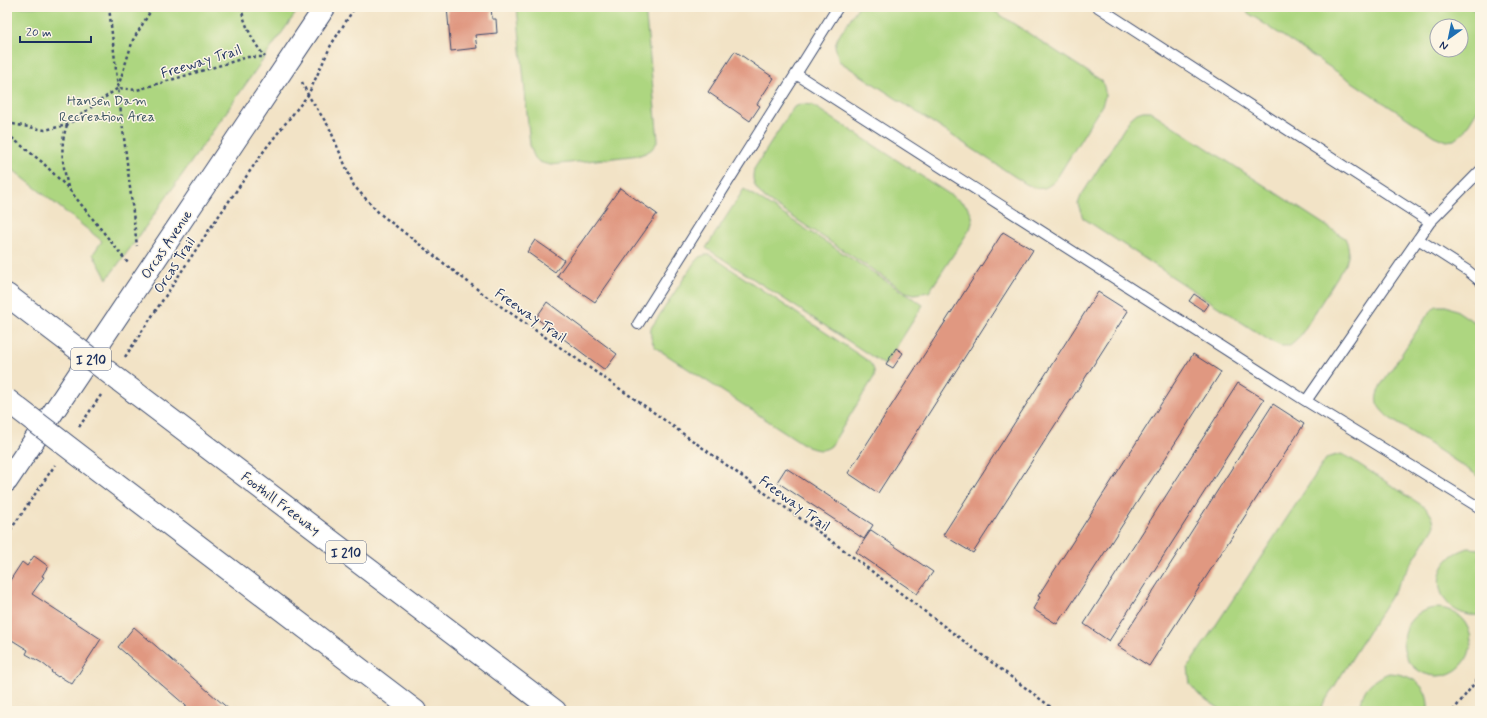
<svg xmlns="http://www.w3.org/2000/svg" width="1487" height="718" viewBox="0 0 1487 718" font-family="Mynerve,sans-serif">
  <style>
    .green { fill: #add680; stroke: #64826f; fill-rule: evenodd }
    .building { fill: #e09881 }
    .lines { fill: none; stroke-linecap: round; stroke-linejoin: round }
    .service-casing { stroke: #3b4a6e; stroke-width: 12 }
    .minor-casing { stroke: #3b4a6e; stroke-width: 23 }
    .motorway-casing { stroke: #3b4a6e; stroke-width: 24 }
    .path { stroke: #3b4a6e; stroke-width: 2.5; stroke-dasharray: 3 3; stroke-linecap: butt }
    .service { stroke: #fff; stroke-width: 10 }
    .minor { stroke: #fff; stroke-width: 21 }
    .motorway { stroke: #fff; stroke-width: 22 }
    .motorway-bridge-casing { stroke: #3b4a6e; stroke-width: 24; stroke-linecap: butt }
    .motorway-bridge { stroke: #fff; stroke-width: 22 }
    .labels { text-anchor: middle; stroke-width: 3; stroke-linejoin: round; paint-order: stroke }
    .shield { fill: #fcf5e5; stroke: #5e6a86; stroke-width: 1 }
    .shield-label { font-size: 13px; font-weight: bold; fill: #1b2f5e }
    .street-label { font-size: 14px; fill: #1b2f5e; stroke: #fcf5e5 }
    .park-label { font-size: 14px; fill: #405966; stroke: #fcf5e5 }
  </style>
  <rect width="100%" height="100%" fill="#fcf5e5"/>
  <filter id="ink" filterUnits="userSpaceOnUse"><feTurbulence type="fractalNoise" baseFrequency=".025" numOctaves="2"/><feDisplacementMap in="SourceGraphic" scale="8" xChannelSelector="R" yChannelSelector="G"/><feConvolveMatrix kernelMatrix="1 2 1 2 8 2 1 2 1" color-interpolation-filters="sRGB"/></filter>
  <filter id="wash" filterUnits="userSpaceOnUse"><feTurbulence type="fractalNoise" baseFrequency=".012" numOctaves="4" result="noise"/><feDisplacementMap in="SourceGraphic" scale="16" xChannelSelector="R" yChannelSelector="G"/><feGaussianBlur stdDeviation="0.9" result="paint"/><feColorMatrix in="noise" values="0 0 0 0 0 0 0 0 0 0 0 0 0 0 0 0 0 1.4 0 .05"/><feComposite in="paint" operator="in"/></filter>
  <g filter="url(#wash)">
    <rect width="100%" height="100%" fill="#f2e3c6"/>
    <path class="green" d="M7,7H300L137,239L107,279L93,254L102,241L7,165Z
      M517,7H645L658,140C654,149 649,152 640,155L551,165C535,162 535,160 530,145Z
      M858,7H988L1102,81C1106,91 1106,96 1102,105L1055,181C1043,191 1040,190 1026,184L839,61L835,46L837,39Z
      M1245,7H1469L1480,14V106L1463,133L1454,140L1446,141L1434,136L1248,13ZM1437,26H1461V50H1437Z
      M802,104L812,105L966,205C973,214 974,219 970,229L929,292L914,294L906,292L764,198C755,187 751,183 754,169L790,113L794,107Z
      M1143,111H1150L1345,238C1350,248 1349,253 1346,263L1299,338L1290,346H1281L1270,341L1083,218L1078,204L1081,196L1130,119L1137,113Z
      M744,189L923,305L885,365L706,248Z
      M705,255H710L868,361C873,366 875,370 874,377L831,446C823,452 817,450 808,447L656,348C651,341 650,336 651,328L694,263L699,257Z
      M1436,306H1446L1456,310L1480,326V477L1388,417C1376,405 1373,401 1381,385L1428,314Z
      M1341,454L1348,457L1426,508C1431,514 1434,518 1434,527L1319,711H1223L1199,695L1190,684L1188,667L1326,459L1329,457Z
      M1468,548L1480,549V615C1447,619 1426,583 1449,559C1454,553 1461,551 1468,548Z
      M1403 642a34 34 0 1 1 68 0a34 34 0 1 1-68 0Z
      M1389,673C1412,674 1430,686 1428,711H1361C1360,691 1370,680 1389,673Z"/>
    <g id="blocks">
      <path class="building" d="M447,7H491L492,19H496L497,33L475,35L477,48L451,51Z
        M735,51L774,78L757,104L760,106L750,121L708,92Z
        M620,188L657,214L595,302L557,276Z
        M1003,232L1033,250L878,493L848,473Z
        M535,240L564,260L555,272L527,252Z
        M1098,292L1128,311L973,553L943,535Z
        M1194,294L1209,304L1204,311L1189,301Z
        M547,302L617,354L605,370L536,318Z
        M896,348L903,353L893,368L886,364Z
        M1193,354L1221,372L1065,614L1064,613L1057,624L1033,609L1040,597L1038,596Z
        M1238,383L1264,399L1109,641L1084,624Z
        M1273,404L1304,424L1149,666L1118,646Z
        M786,468L873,525L864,539L777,482Z
        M871,530L933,572L917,594L856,552Z
        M34,556L48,566L42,576L44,577L32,594L101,639L72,684L59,676L58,677L51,672L52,671L42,663L26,654L28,650L7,637V585L22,562L27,566Z
        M134,627L231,711H192L118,647Z"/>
    </g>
  </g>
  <g filter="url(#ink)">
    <use href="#blocks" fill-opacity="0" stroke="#3b4a6e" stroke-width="1"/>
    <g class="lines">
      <g class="service-casing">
        <path id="service" d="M838,7L796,74L1306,401L1430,222L1098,7
          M1430,222L1480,171
          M1418,239L1468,271L1480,281
          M638,324L796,74
          M1306,401L1480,508"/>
      </g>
      <g class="minor-casing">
        <path id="minor" d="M7,481L325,7"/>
      </g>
      <g class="motorway-casing">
        <path id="motorway" d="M7,295L45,324
          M137,394L555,711
          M89,463L415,711"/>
      </g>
      <path class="path" d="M109,7L118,88L137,246
        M241,7C245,26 253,42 265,57
        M302,82L308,95L329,127L354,186L379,213L486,296L649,409L841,548L1056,711
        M118,87L133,40L153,7
        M7,123L45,130L67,125L118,88L137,90L248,57H263
        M67,125C59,147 63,165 68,187
        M7,134L42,162L68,188L128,263
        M125,357L209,230L266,148L308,95L331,45L355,7
        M79,427L101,395
        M7,535L55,465
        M1453,711L1480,676"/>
      <use href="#service" class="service"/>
      <use href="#minor" class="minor"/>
      <use href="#motorway" class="motorway"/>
      <g class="motorway-bridge-casing">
        <path id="motorway-bridge" d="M45,324L137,394
          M7,400L89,463"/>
      </g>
      <use href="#motorway-bridge" class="motorway-bridge"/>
    </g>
  </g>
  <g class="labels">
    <g class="shield">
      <rect x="71" y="348" width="40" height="22" rx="3"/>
      <rect x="326" y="541" width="40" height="22" rx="3"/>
    </g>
    <g class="shield-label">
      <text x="91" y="364">I 210</text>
      <text x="346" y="557">I 210</text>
    </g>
    <g class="street-label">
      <text transform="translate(201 61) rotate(-17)" y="5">Freeway Trail</text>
      <text transform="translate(166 244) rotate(-56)" y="5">Orcas Avenue</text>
      <text transform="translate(174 265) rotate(-57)" y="5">Orcas Trail</text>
      <text transform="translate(531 315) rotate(35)" y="5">Freeway Trail</text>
      <text transform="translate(281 503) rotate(37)" y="5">Foothill Freeway</text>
      <text transform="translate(795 503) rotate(36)" y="5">Freeway Trail</text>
    </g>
    <g class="park-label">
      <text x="107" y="105">Hansen Dam<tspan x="107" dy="16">Recreation Area</tspan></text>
    </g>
  </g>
  <rect width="1487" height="718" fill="none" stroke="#fcf5e5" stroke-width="24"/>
  <g transform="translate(1449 38) rotate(213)"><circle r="19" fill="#fcf5e5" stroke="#a2a6af"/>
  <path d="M0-3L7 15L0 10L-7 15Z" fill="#1f6fb2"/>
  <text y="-6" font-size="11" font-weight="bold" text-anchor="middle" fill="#1b2f5e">N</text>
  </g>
  <path d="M20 36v6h71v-6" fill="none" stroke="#1b2f5e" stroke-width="2"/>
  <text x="26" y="36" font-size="12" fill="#1b2f5e" stroke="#fcf5e5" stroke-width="3" paint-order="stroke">20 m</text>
</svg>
